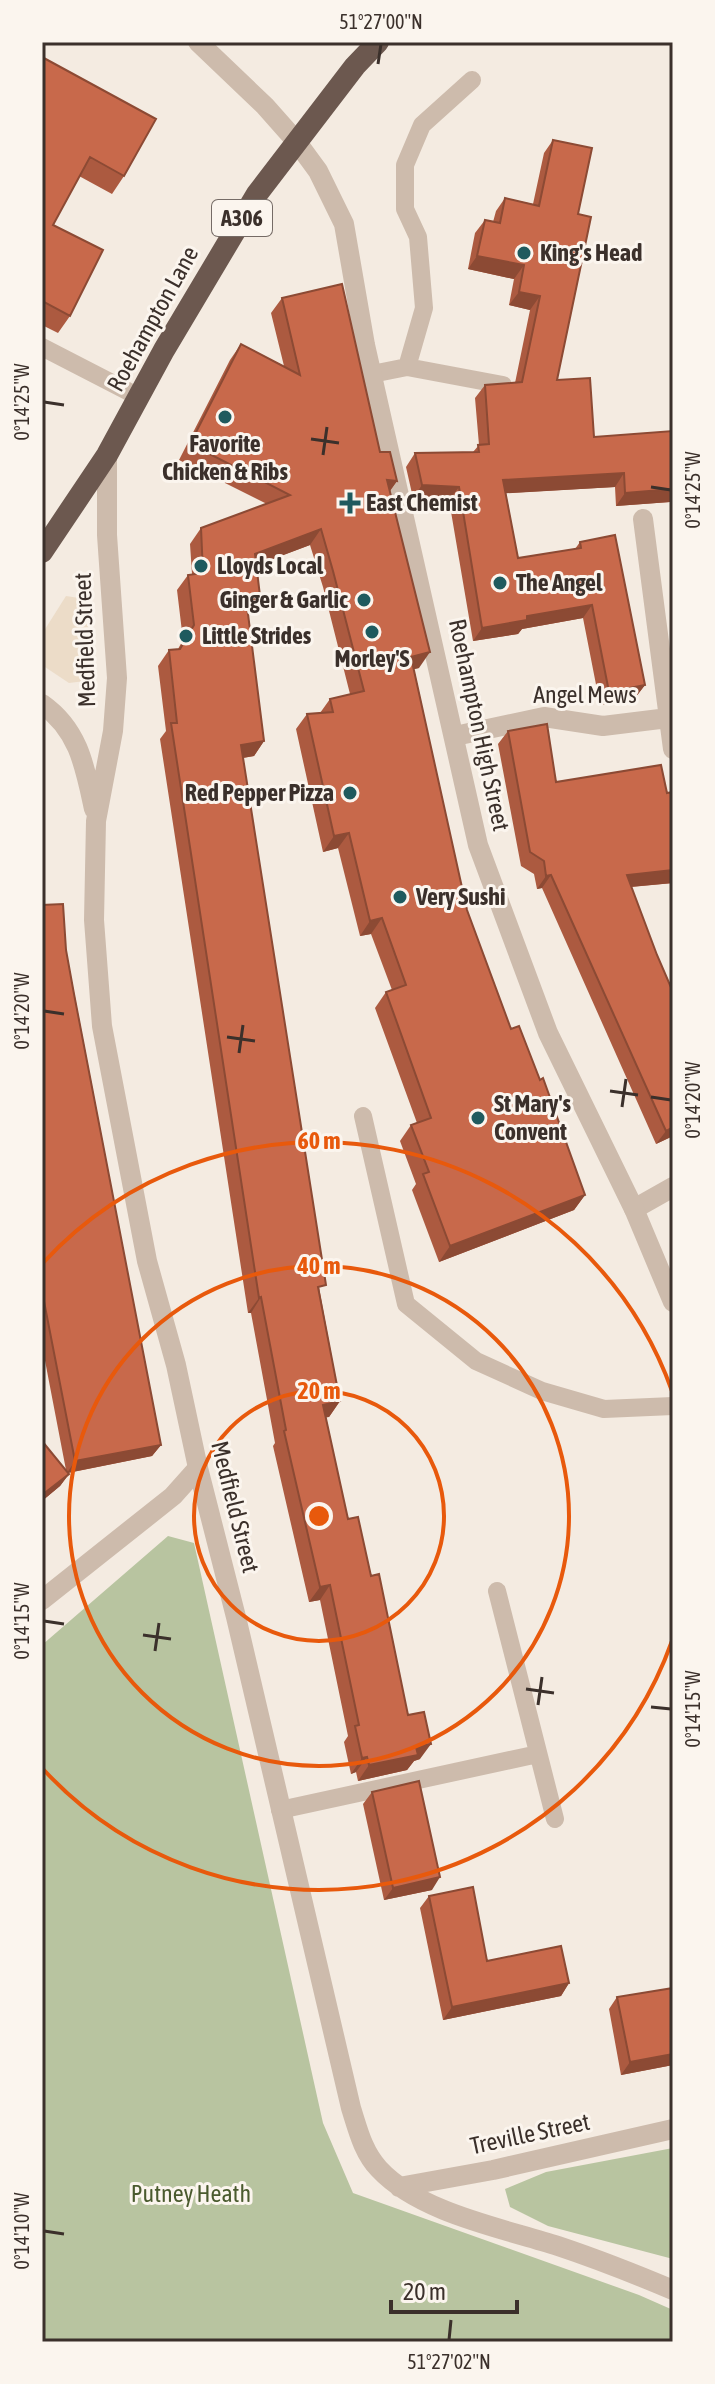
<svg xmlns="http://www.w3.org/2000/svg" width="715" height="2384" viewBox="0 0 715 2384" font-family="'Asap Condensed',sans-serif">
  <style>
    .green { fill: #b8c4a0 }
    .plaza { fill: #ecdcc8 }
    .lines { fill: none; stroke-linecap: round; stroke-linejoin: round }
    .service { stroke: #cdbbac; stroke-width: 18 }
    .minor { stroke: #cdbbac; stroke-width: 20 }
    .tertiary { stroke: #cdbbac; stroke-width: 20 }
    .trunk { stroke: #6c584f; stroke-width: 22 }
    .wall { fill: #ac5a40 }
    .shaded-wall { fill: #8c4a34 }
    .building { fill: #c8694b; stroke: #8c4a34; stroke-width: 2 }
    .ticks { fill: none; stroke: #3b302b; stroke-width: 3 }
    .ring { fill: none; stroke: #e8590c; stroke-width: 4 }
    .poi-dot { fill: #1f5a5e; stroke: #fbf5ee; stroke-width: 3 }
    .labels { text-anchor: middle; stroke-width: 6; stroke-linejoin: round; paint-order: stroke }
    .shield { fill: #fbf5ee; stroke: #756b66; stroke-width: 2 }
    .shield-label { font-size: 22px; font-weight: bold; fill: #3b302b }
    .poi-label { font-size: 24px; font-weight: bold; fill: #3b302b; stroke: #fbf5ee; text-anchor: start }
    .street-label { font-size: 24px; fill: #3b302b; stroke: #fbf5ee }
    .park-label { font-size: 24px; fill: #4a5a2e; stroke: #fbf5ee }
    .centre { fill: #e8590c; stroke: #fbf5ee; stroke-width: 4 }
    .ring-label { font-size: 24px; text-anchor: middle; font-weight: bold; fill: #e8590c; stroke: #fbf5ee; stroke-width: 6; stroke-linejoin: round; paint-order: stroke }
    .neatline { fill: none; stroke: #3b302b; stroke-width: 3 }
    .ticks-label { font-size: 20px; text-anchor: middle; fill: #3b302b }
  </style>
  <rect width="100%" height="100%" fill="#f4ebe1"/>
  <path class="green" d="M168,1536L194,1543L323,2123L353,2193L639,2295L673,2310V2342H42V1645Z
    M673,2148V2259L548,2226L510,2207L505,2189L546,2172Z"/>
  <path class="plaza" d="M66,596L79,598L90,608L93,669L85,681L69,683L42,665V634Z"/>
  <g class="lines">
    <path class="service" d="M42,347L139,397
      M407,367L424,308L418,237L405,209V165L422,125L472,80
      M372,374L407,367L503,385
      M363,1116L406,1304L476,1361L542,1391L604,1409L673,1406
      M497,1591L555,1819
      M280,1810L538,1754"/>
    <path class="minor" d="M198,42L265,106L296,141
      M643,519L673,749
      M455,736L544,717L603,726L668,718
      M634,1209L673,1187
      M42,1600L173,1496L198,1468"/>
    <path class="tertiary" d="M296,141L318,171L344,224L365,345L478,845L548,1033L634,1209L673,1302
      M107,455V535L117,678L113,731L96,821L94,920L102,1026L147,1261L176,1365L198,1468L236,1617L351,2108C358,2130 363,2152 379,2169C420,2213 502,2228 558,2246C597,2259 635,2274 673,2290
      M42,704C79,730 85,767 94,809
      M399,2187L493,2170L673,2129"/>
    <path class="trunk" d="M42,552L107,455L164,350L257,194L355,66L378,42"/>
  </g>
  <path class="wall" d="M42,57L124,176L112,194L79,176L53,225L70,316L58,333L42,325Z
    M553,140L578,214L557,380L594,437L673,431V539L670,502L616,506L615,487L506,493L518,558L575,549L580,542L645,685L635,698L600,705L583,618L522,629L518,634L473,641L449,500L413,498L406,467L415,453L473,452L479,445L475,398L485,385L515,383L530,310L509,305L514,279L468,269L475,233L485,220L493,222L496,211L505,198L533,204L544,153Z
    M282,298L380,452L397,481L390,491L419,668L414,669L467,910L511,1029L585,1195L574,1210L439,1262L412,1190L416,1184L400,1141L411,1125L417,1123L375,1008L386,992L392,990L371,934L360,936L338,848L323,852L296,729L307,714L320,713L330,699L350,694L323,587L310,545L256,565L260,596L248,612L264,741L254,756L243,758L320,1293L340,1401L329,1417H326L348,1519L371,1576L420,1759L414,1761L407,1770L358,1781L356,1772L351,1774L344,1742L348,1736L320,1600L309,1602L273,1446L275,1443L251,1313H248L160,739L166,731L158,666L169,650L178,649L183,640L177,590L188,575L192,574L190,544L201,528L267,504L179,460L230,360L241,344L284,366L271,313Z
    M508,731L556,782L667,793L673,792V883L631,887L673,1136L656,1144L542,888L537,889L534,874L521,866L498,744Z
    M42,905L66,950L161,1445L152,1456L68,1473L69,1474L60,1486L42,1501V1441L66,1470L42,1345Z
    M372,1792L432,1890L384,1900L363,1804Z
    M429,1896L487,1961L569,1983L561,1996L443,2020L420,1908Z
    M673,1988V2065L621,2075L609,2009L617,1997Z"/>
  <path class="shaded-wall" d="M477,256L524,265L514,279L468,269Z
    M519,292L540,296L530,310L509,305Z
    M624,473L615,487L494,494L503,480Z
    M387,480L397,481L386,496Z
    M422,485L459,487L449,500L413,498Z
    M673,489V498L670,502L616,506L625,493Z
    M321,529L310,545L244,570L255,554Z
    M260,596L249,611L236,613L246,598Z
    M592,605L583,618L522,629L518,634L473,641L482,628L527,616Z
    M430,652L419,668L401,672L411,657Z
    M645,685L635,698L600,705L609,692Z
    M264,741L254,756L230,760L241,745Z
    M349,833L338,848L323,852L334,836Z
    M673,870V883L618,888L627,875Z
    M551,875L542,888L537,889L546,876Z
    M382,918L371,934L360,936L370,921Z
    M673,1127V1136L656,1144L666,1131Z
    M585,1195L574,1210L439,1262L450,1246Z
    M261,1297L251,1313H248L259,1298Z
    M340,1401L329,1417L312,1420L323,1405Z
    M161,1445L152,1456L67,1473L75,1461Z
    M69,1474L60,1486L42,1501V1495Z
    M330,1585L320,1600L309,1602L320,1587Z
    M431,1744L420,1759L414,1761L407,1770L358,1781L369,1765L416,1747Z
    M367,1757L356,1772L351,1774L362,1758Z
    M440,1877L432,1890L384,1900L393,1888Z
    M569,1983L561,1996L443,2020L452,2007Z
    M673,2054V2065L621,2075L630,2062Z"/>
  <path class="building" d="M42,57L156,119L124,176L90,157L53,225L103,250L70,316L42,301Z
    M553,140L592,148L578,214L591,217L557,380L590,378L594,437L673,431V489L625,493L624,473L503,480L518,558L581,548L580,542L615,535L645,685L609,692L592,605L527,616V620L482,628L459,487L422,485L415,453L479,452L478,445L489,444L485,385L522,382L540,296L519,292L524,265L477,256L485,220L500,223L505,198L539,206Z
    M342,284L380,452H390L397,481L387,480L430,652L411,657L467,910L511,1029L519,1026L540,1080L543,1078L585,1195L450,1246L423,1174L429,1172L411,1125L431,1118L386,992L406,985L382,918L370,921L349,833L334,836L307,714L333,712L330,699L364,691L333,571L321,529L255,554L260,596L246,598L264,741L241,745L326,1285L318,1287L340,1401L323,1405L348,1519L358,1517L371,1576L379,1574L408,1715L424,1712L431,1744L416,1747L418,1755L369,1765L367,1757L362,1758L355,1726L359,1725L330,1585L320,1587L284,1431L286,1430L261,1297L259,1298L171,723H177L169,650L180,649L194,625L188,575L203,573L201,528L290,495L190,444L241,344L300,375L282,298Z
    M547,724L556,782L661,765L667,793L673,792V870L627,875L657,955L673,992V1127L666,1131L551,875L546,876L544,861L530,852L508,731Z
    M63,904L66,950L74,994L161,1445L75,1461L42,1291V905Z
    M42,1441L69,1474L42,1495Z
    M419,1781L440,1877L393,1888L372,1792Z
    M473,1887L487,1961L561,1946L569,1983L452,2007L429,1896Z
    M673,1988V2054L630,2062L617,1997Z"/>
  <path class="ticks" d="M378,64L381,44M44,402L64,405M311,439L339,443M323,455L327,427M651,487L671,490M44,1011L64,1014M227,1037L255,1041M239,1053L243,1025M610,1091L638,1095M651,1097L671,1100M622,1107L626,1079M44,1621L64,1624M143,1635L171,1639M155,1651L159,1623M526,1689L554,1693M538,1705L542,1677M651,1707L671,1709M44,2231L64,2234M449,2340L451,2320"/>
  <g class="ring">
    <circle cx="319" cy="1516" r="125"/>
    <circle cx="319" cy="1516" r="250"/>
    <path d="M672 1641A375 375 0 0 1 43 1769M43 1263A375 375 0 0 1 672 1391"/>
  </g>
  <g class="poi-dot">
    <circle cx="524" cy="253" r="8"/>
    <circle cx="225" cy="417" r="8"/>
    <path d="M346 491h8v8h8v8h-8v8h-8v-8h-8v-8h8z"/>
    <circle cx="201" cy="566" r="8"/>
    <circle cx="500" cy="583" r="8"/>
    <circle cx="364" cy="600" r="8"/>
    <circle cx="372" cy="632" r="8"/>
    <circle cx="186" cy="636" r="8"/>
    <circle cx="350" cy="793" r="8"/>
    <circle cx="400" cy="897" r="8"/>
    <circle cx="478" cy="1118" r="8"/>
  </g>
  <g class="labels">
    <rect class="shield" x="212" y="200" width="60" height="36" rx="6"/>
    <g class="shield-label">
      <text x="242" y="226">A306</text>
    </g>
    <g class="poi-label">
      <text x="540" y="261">King's Head</text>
      <text x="225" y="452" text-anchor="middle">Favorite<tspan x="225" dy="28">Chicken &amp; Ribs</tspan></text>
      <text x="366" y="511">East Chemist</text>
      <text x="217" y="574">Lloyds Local</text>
      <text x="516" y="591">The Angel</text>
      <text x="348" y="608" text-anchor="end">Ginger &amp; Garlic</text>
      <text x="202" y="644">Little Strides</text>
      <text x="372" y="667" text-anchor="middle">Morley'S</text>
      <text x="334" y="801" text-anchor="end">Red Pepper Pizza</text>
      <text x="416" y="905">Very Sushi</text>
      <text x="494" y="1112">St Mary's<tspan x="494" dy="28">Convent</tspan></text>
    </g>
    <g class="street-label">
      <text transform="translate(153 319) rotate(-61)" y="8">Roehampton Lane</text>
      <text transform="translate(85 640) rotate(-92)" y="8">Medfield Street</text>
      <text x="585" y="703">Angel Mews</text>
      <text transform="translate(479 725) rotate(78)" y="8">Roehampton High Street</text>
      <text transform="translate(235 1507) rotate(76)" y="8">Medfield Street</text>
      <text transform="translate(530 2134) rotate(-12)" y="8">Treville Street</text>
    </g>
    <g class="park-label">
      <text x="191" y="2202">Putney Heath</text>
    </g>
  </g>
  <circle cx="319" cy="1516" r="12" class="centre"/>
  <g class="ring-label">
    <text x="319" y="1149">60 m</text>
    <text x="319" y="1274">40 m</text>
    <text x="319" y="1399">20 m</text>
  </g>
  <rect width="715" height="2384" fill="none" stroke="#fbf5ee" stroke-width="88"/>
  <path d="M391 2300v12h126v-12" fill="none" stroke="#3b302b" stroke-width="4"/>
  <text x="403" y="2300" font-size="24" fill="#3b302b" stroke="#fbf5ee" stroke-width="6" paint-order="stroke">20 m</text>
  <rect x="44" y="44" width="627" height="2296" class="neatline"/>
  <g class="ticks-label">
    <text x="381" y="29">51°27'00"N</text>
    <text transform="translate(22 402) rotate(-90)" y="7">0°14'25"W</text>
    <text transform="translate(693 490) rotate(-90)" y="7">0°14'25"W</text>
    <text transform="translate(22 1011) rotate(-90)" y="7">0°14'20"W</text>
    <text transform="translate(693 1100) rotate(-90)" y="7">0°14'20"W</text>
    <text transform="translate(22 1621) rotate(-90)" y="7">0°14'15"W</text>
    <text transform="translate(693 1709) rotate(-90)" y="7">0°14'15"W</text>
    <text transform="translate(22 2231) rotate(-90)" y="7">0°14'10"W</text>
    <text x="449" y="2369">51°27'02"N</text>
  </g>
</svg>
